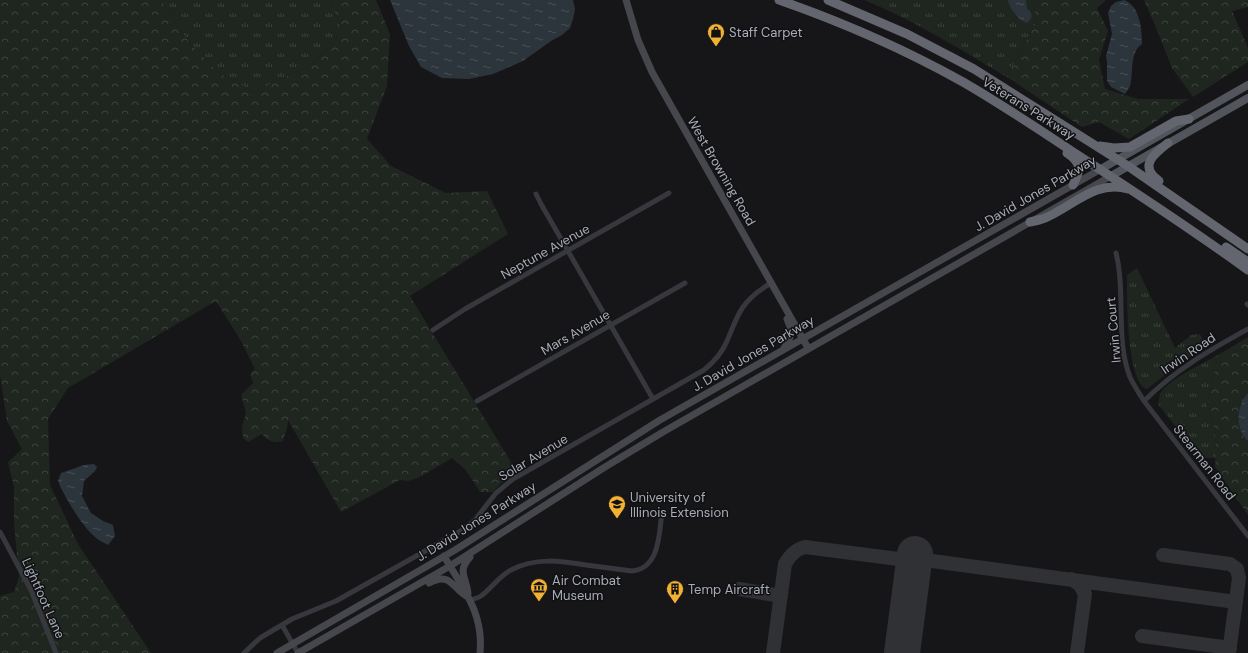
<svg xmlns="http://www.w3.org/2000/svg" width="1248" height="653" viewBox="0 0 1248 653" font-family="'DM Sans',sans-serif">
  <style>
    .grass { fill: url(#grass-tufts) }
    .forest { fill: url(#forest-crowns) }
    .water { fill: url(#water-ripples) }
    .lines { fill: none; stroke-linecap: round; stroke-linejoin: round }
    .taxiway { stroke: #303135; stroke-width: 14 }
    .runway { stroke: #303135; stroke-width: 36 }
    .street { stroke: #37383d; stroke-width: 5 }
    .secondary { stroke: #45474d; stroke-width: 7 }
    .primary { stroke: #53555c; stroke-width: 8 }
    .highway { stroke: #63666e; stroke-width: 9 }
    .labels { text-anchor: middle; stroke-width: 3; stroke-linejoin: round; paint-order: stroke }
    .poi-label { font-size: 13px; fill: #a8adb8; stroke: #111113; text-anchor: start }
    .street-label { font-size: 13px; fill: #a8adb8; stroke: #111113 }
  </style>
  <defs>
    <pattern id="grass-tufts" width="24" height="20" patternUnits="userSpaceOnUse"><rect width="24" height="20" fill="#1e261f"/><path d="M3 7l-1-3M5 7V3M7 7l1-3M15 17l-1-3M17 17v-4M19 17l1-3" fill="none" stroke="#3c433d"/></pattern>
    <pattern id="forest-crowns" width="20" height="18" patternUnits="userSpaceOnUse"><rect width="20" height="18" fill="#1e261f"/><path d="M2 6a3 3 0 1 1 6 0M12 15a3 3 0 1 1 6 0" fill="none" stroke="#3c433d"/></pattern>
    <pattern id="water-ripples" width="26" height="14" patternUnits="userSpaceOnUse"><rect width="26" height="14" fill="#2c353c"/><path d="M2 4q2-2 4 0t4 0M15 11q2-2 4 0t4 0" fill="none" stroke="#485056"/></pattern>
  </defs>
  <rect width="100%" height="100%" fill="#161618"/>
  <path class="grass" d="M161,0H330L341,29L331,47L307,67L254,92L219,73L188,41Z
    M864,0H1033L1036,23L1007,77C961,50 914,20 864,0Z
    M1137,268L1175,348L1191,335L1200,334L1206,346L1176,366L1147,389C1126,382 1127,295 1127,275Z
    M1218,355L1207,405L1214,427L1216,448V458H1203L1195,451L1158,404C1159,401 1159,397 1160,394C1167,380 1204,363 1218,355Z"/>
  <path class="forest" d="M0,0H161L188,41L219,73L254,92L307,67L331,47L341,29L330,0H376L390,34L387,86L367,139L391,166L446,193L487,191L508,234L410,296L517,472L500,484L493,492H480L466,470L452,458L422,476L409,481L400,480L341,512L288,420L287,428L283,441C274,444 268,441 262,434L248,442L243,438L242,427L246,413L241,395L253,383L250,374L255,369L241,341L216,301L68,388L48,419L50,485L78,544L151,653H0V596L14,592L19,577L14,523V487L8,462L22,449L7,421L0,375Z
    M1033,0H1106L1097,8L1108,31L1099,60L1105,89L1138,99H1189L1129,139L1099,122L1082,127L1007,77L1036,23Z
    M1144,0H1248V7L1232,11L1248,48V62L1193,97L1172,68L1157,30Z
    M1248,337V515L1215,467L1216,448L1214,427L1207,405L1218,355Z"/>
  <path class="water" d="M390,0H573L575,9L573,19L570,28L562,35L551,41L523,61L493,74L469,79L442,78L421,67L409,46Z
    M1008,0H1026L1027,9C1033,13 1033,18 1027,23C1019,21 1009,8 1008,0Z
    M1124,0C1140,6 1142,29 1142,44C1129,53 1134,72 1130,86C1129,88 1127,91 1125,94L1111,87L1107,81V62L1106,56L1112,34L1108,13L1111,6L1116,2Z
    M1248,393V441C1235,428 1236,407 1248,393Z
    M94,464L97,467L95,471L84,481L82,496L91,513L103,521L113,525L115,536L108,545C103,542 98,540 94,536C82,526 64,496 58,481L61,473L84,465Z"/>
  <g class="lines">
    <path class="taxiway" d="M1163,555L1230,564L1237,569L1239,578L1229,653
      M1071,579L1080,585L1085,594L1077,653
      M739,589L781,596
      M1142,636L1230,648
      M773,653L785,564C790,555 796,549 805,547L914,561H932L1236,602"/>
    <path class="runway" d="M902,653L915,554"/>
    <path class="street" d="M536,194L541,204L653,399
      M1116,253C1126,293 1115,339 1130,377C1134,386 1139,393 1144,401L1248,536
      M1247,304L1248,305
      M433,330L465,309L669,193
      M477,401L685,283
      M1144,401C1175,370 1210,350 1248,329
      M0,532L31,590L56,653
      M470,600C474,599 478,598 481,596C492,588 499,576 511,570C535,557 561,561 586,565C602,567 617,569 632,571C660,568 659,534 662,512
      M282,625L298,653
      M244,653L260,638L292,619L336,601L459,532L475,520L496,493L513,479L704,370C714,362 722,353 727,341C732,330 736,317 743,307C750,297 761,289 771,283"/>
    <path class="secondary" d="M626,0L638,40L652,72L808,348
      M784,348C792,339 792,329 787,319
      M444,556C463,589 484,613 480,653
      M429,583C452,571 452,589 468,597
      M468,593C466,577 457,571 470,557
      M277,653L455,550L660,420L1101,169
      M298,653L450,566L605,467L663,432L1111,176"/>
    <path class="primary" d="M1101,169L1248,85
      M1111,176L1248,98"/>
    <path class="highway" d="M779,0C842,22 904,49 963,82C1001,104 1037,128 1073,152C1132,190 1191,229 1248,270
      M828,0L907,34L974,69L1128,166L1248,249
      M1100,146L1114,148L1130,147L1176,121L1189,119
      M1067,153C1082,163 1081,170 1073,185
      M1159,181C1138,166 1154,154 1168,143
      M1030,222C1035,221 1040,220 1045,218C1072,207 1096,179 1128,189
      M1226,247L1248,262"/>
  </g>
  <defs>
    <g id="shop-pin" transform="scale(0.9)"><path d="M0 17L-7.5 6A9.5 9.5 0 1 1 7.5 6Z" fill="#f2b134" stroke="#111113"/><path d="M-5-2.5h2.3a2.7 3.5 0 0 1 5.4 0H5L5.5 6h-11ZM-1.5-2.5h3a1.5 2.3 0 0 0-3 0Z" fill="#111"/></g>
    <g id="university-pin" transform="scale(0.9)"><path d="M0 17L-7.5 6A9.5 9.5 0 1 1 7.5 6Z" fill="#f2b134" stroke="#111113"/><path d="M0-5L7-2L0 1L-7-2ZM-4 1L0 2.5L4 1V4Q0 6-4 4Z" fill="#111"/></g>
    <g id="museum-pin" transform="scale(0.9)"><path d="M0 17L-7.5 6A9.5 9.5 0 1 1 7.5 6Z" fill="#f2b134" stroke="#111113"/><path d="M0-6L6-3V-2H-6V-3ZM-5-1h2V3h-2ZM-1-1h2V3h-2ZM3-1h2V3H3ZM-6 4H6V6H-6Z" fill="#111"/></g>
    <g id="building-pin" transform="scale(0.9)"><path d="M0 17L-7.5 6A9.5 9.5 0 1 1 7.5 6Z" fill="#f2b134" stroke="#111113"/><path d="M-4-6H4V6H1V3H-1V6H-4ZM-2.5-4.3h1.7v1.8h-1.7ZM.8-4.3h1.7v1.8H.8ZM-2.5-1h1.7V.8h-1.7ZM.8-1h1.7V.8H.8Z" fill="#111"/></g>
  </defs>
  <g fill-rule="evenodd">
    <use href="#shop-pin" x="716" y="32"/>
    <use href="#university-pin" x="617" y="504"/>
    <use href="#museum-pin" x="539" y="587"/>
    <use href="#building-pin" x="675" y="589"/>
  </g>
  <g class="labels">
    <g class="poi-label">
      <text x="729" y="37">Staff Carpet</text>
      <text x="630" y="502">University of<tspan x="630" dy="15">Illinois Extension</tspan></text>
      <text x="552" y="585">Air Combat<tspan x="552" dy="15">Museum</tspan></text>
      <text x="688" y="594">Temp Aircraft</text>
    </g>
    <g class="street-label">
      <text transform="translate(1029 108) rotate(32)" y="5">Veterans Parkway</text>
      <text transform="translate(722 171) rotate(60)" y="5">West Browning Road</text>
      <text transform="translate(1035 193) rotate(-30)" y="5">J. David Jones Parkway</text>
      <text transform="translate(545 251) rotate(-29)" y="5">Neptune Avenue</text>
      <text transform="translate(1113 330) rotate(-95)" y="5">Irwin Court</text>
      <text transform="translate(575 332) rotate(-30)" y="5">Mars Avenue</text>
      <text transform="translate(753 353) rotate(-30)" y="5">J. David Jones Parkway</text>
      <text transform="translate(1188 353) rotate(-34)" y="5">Irwin Road</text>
      <text transform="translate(533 457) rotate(-31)" y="5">Solar Avenue</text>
      <text transform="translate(1205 462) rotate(52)" y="5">Stearman Road</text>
      <text transform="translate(476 521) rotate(-32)" y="5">J. David Jones Parkway</text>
      <text transform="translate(44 598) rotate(66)" y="5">Lightfoot Lane</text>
    </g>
  </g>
</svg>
